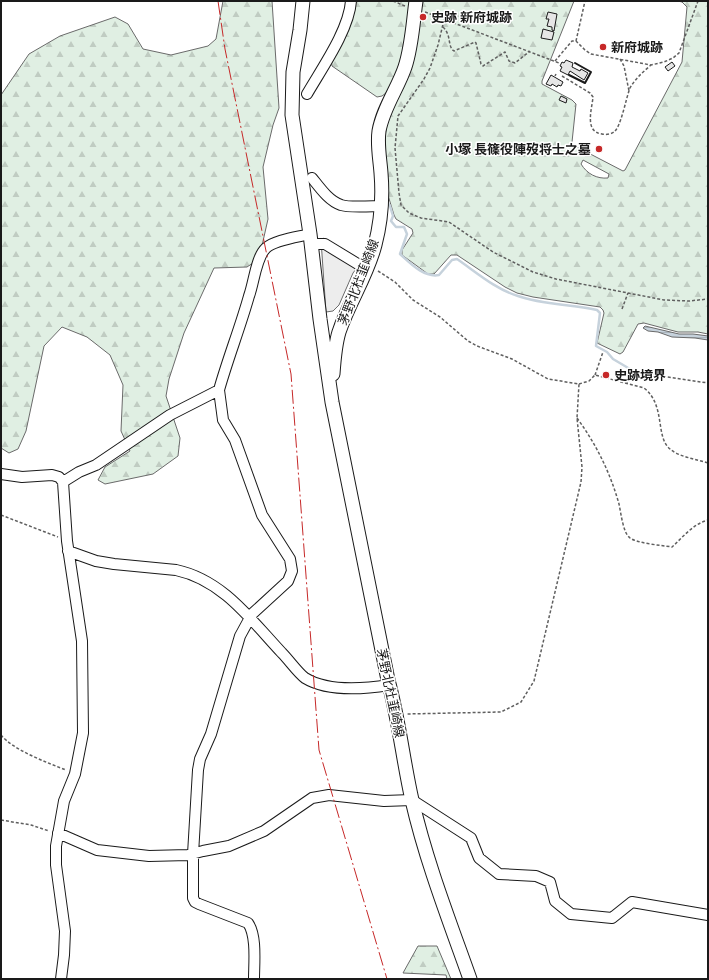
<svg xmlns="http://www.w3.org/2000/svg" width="709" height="980" viewBox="0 0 709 980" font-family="Raleway,'Noto Sans JP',sans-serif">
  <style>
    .forest { fill: url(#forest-firs); stroke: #6a6a6a; fill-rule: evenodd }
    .parking { fill: #ededed; stroke: #6a6a6a }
    .water { fill: url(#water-rules); stroke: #6a6a6a }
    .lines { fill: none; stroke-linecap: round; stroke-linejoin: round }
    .stream { stroke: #c6d2dc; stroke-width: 2.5 }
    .building { fill: #e6e6e6; stroke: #1a1a1a }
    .minor-casing { stroke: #1a1a1a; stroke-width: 12 }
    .major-casing { stroke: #1a1a1a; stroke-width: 15 }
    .path { stroke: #5f5f5f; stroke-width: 1.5; stroke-dasharray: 3 2; stroke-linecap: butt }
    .minor { stroke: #fff; stroke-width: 10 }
    .major { stroke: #fff; stroke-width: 13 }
    .fence { stroke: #1a1a1a; stroke-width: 1; stroke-dasharray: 5 2; stroke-linecap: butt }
    .wall { stroke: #1a1a1a; stroke-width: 2 }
    .power { stroke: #c62828; stroke-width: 1; stroke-dasharray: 14 3 2 3; stroke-linecap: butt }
    .poi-dot { fill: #c62828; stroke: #fff; stroke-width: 1.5 }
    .labels { text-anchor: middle; stroke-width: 3; stroke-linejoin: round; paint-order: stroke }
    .poi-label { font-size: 13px; font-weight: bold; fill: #1a1a1a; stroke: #fff; text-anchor: start }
    .street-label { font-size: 13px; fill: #1a1a1a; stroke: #fff }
  </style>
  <defs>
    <pattern id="forest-firs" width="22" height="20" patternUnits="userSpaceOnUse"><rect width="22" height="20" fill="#e0efe3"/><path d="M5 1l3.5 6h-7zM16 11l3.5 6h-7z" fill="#c0ccc2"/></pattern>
    <pattern id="water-rules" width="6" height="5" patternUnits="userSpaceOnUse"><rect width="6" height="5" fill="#c6d2dc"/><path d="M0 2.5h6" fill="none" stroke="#aab4bc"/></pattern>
  </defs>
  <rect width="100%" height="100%" fill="#fff"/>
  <path class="forest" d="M223,1H272L279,108L273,125L263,167L268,219L259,259L247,267L214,268L184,333L169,379L166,396L180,438L178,456L153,474L105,484L98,480L105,467L130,451L121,431L123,385L110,355L87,337L62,327L44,346L26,431L18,449L9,453L1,448V95L29,54L60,36L115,17L128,24L143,49L171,55L208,46L216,39Z
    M355,1H411L402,56L396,76L386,93L382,96L377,97L332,66L331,58Z
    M421,1H574L542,81V84L572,100L576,104L572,142L573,145L623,171L625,170L682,62L687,7L682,2L678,1H708V334L698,332H678L644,323L638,324L623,352L620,354L597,343L604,313L603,310L600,307L533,297L517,293L505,287L457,255H451L434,274H428L402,255V250L413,233L412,229L396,219L394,215L387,192L384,151L386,128ZM583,160L609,174L608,178C597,179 587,174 581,164Z
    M418,946H437L451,979H447L446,975L403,973Z"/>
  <path class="parking" d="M323,238L332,244L360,268L356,269L353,273L339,305L333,311L326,312L321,240Z"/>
  <path class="water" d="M645,326L679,334H693L708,336V340L695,338L672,337L658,332L648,331L643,328Z"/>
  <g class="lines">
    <path class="stream" d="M388,203L390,206L393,216L391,221L396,227H404L407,234L400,254C410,263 424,278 439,275L452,260L457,259C476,272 495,289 518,296C543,305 571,304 597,310L600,313L596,346L607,352L613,359L635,372"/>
  </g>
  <path class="building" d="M548,12L557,14L554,31L552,30V27L547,26L549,19H546Z
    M543,29L554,32L552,40L541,38Z
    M566,60L573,63L572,67L580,71L581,69L588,73L584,80L570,71L568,75L560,71L562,67L560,66L562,62L564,63Z
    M672,62L675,66L668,71L665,67Z
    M551,75L563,82L561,86L558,85L557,87L552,84L551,86L546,84Z
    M561,96L567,99L566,103L559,100Z"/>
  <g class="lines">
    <g class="minor-casing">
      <path id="minor" d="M307,94C322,68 349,30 351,1
        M312,178C320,188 329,201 341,205C349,208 373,206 382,206
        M311,244H325L366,269
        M219,390L223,420L235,440L262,515L290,559L292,571L288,581L252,614L240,636L211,734L200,759L198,770L193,854V898L195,902L199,904L248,923C257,936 254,963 254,979
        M1,474L22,477L52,475L59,477L63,482L67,541L82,641L83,733L75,774L64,801L56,846V865L65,931L64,955L61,979
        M63,482L79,472L96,465L170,415L219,390C228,358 240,328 249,296C254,283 256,257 266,248C274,240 298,237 310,234
        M68,551L96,561L114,564L176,570C223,580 251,620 282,653C289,660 298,673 305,678C328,692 364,689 389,685
        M58,833L97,850L149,856L188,855L203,851L229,846L264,831L312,798L329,795L384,801L412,800L471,838L479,858L499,874L536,876L550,882L555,901L571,914L612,918L632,902L708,915"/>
    </g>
    <g class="major-casing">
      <path id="major" d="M303,1L300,30L293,72L292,115L310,234L320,319L332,402L388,680C399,720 403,760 412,800C426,861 449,920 470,979
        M333,374C334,360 335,345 339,332C349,302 367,276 375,245C381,222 383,197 381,173C380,159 377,145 379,131C383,108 398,88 405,67C412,46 413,22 416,1"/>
    </g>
    <path class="path" d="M393,1L405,6
      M425,12L559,63
      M1,14V17
      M444,20L438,45L430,68L424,79L398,116L395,148L399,193L401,205L409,213L421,218L449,222L493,252L533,272L556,279L664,300L689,301L708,299
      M443,27C452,36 447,46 454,51L475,42L476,43L481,64L483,66L505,52L509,61L515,63L530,51
      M576,41L585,1
      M620,59L624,66L629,91
      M555,61L572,41H576L585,50L591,54L651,65L664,62L673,58L679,53L698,1
      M555,76L556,74
      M562,76L590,93L593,97C592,109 584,132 602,134C606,135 611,134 614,132C621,127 626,98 630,88C635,79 643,72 651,65
      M378,271L395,282L413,300L440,317L468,341L477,346L512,359L548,379L579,384L577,418L582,467L581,482L534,681L521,702L501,712L406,714
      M622,309L628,293
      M595,375L603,352
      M625,383L638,376L647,374L708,383
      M579,384L589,381L595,375L644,388C666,405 655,437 670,449C679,457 696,459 708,463
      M577,418C596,444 610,472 619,504C621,513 623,533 630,538C639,544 661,545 672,547C683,537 693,524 708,520
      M1,515L58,537
      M1,735C13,750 48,763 66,770
      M1,820L31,825L49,831"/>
    <use href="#minor" class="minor"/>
    <use href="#major" class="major"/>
    <path class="fence" d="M582,143L581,144L583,145V143"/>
    <path class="wall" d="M569,75L585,83L591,72L575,63"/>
    <path class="power" d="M218,1L225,49L291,374L319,750L387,979"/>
  </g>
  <g class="poi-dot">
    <circle cx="423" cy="17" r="4"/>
    <circle cx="603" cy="47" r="4"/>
    <circle cx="599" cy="149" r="4"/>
    <circle cx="606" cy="375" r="4"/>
  </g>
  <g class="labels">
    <g class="poi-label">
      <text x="431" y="22">史跡 新府城跡</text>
      <text x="611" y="52">新府城跡</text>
      <text x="591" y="154" text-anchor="end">小塚 長篠役陣歿将士之墓</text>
      <text x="614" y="380">史跡境界</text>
    </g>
    <g class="street-label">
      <text transform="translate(358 282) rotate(-69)" y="5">茅野北杜韮崎線</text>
      <text transform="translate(391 693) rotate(78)" y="5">茅野北杜韮崎線</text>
    </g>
  </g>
  <rect width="709" height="980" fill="none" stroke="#1a1a1a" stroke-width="4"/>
</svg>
